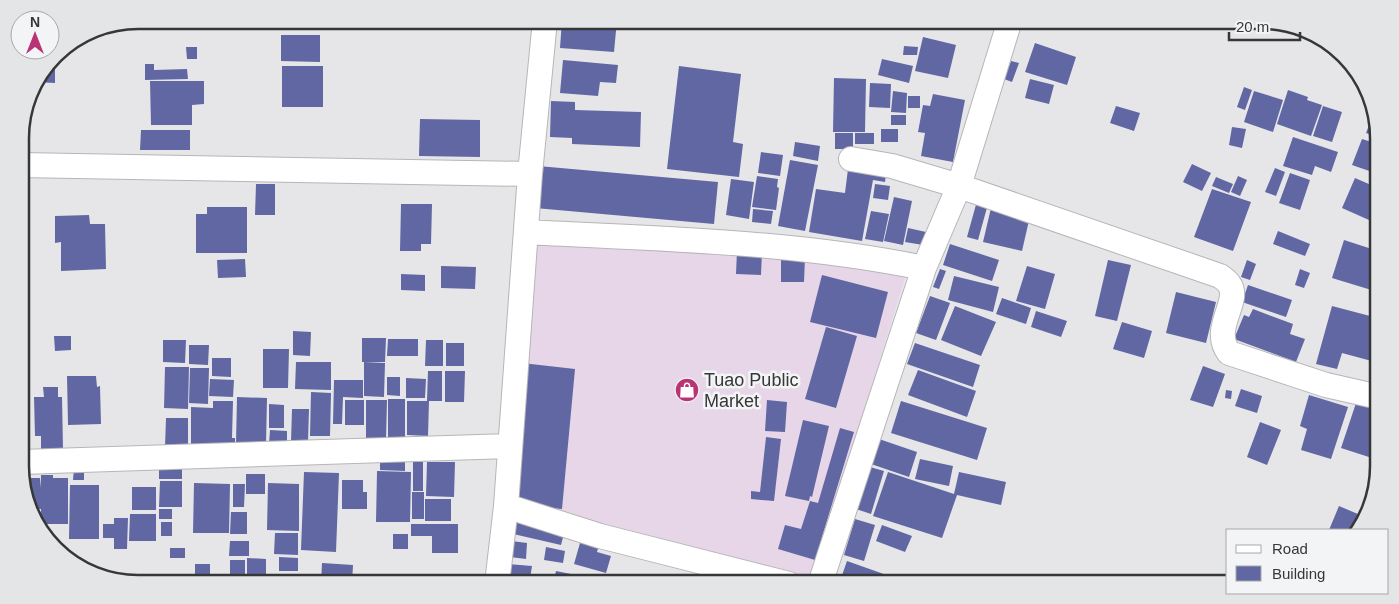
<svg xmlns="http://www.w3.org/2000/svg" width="1399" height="604" viewBox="0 0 1399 604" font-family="Helvetica,sans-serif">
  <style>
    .commercial { fill: #e7d6e8 }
    .building { fill: #6067a3 }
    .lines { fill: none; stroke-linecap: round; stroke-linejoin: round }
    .street-casing { stroke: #b6b6b9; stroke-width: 26 }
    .street { stroke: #fff; stroke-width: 24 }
    .labels { text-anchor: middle; stroke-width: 5; stroke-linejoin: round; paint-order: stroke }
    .poi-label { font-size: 18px; fill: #363738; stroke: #f3f4f6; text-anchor: start }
    .rim { fill: none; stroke: #363738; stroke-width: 2.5 }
  </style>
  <rect width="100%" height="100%" fill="#e6e6e9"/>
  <path class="commercial" d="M515,239L806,249L906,275L817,562L808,581L496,506Z"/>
  <path class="building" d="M562,20H617L614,52L560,48Z
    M1084,20H1105L1102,26Z
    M281,35H320V62L281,61Z
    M923,37L956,45L948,78L915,71Z
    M1035,43L1076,57L1067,85L1025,72Z
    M904,46L918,47L917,55H903Z
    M186,47H197V59H187Z
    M55,56V83L35,82Z
    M882,59L913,66L909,83L878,75Z
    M563,60L618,65L616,83L600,82L598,96L560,93Z
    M1011,61L1019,63L1012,82L1004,79Z
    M145,64H154V70L187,69L188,79L145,80Z
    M282,66H323V107H282Z
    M679,66L741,74L733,142L743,144L739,177L667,169Z
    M834,78L866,79L865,132H833Z
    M1030,79L1054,85L1049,104L1025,98Z
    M150,81H204V104L192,105V125H151Z
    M870,83L891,84L890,108L869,107Z
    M1244,87L1252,90L1245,110L1237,107Z
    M1288,90L1308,97L1307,100L1322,105L1311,136L1277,124Z
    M893,91L907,93L906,113L891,112Z
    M1254,91L1283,100L1273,132L1244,122Z
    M933,94L965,100L953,162L921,156L925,133L918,132L923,105L930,106Z
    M908,96H920V108H908Z
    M551,101L575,102V110L641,112L640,147L572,144V138L550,137Z
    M1116,106L1140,113L1134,131L1110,123Z
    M1323,106L1342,112L1332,142L1313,136Z
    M1374,112L1378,122V137L1366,133Z
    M891,115H906V125H891Z
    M420,119L480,120V157L419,156Z
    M1232,127L1246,129L1242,148L1229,145Z
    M881,129H898V142H881Z
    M141,130H190V150H140Z
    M835,133H853V149H835Z
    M855,133H874V144H855Z
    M1293,137L1338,152L1331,172L1315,166L1312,175L1283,166Z
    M1362,139L1378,144V174L1352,165Z
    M795,142L820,146L818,161L793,156Z
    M761,152L783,155L780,176L758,173Z
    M790,160L818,165L805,231L778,226Z
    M849,161L887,167L885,182L873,180L862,241L809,232L816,189L845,193Z
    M1192,164L1211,173L1202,191L1183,182Z
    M538,166L718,182L714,224L535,208Z
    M1275,168L1285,172L1276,196L1265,192Z
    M1290,173L1310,180L1300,210L1279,203Z
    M757,176L778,179L777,187L779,188L776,210L752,207Z
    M1238,176L1247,180L1240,196L1231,192Z
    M1216,177L1233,184L1229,193L1212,186Z
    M1355,178L1378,188V224L1342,208Z
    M731,179L754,182L749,219L726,215Z
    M256,184H275V215H255Z
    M875,184L890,186L888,200L873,198Z
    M1212,189L1251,202L1233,251L1194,237Z
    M894,197L912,201L903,245L884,241Z
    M977,201L988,204L978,240L967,237Z
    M401,204H432L431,244H421V251H400Z
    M207,207H247V253H196V214H207Z
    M991,208L1030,216L1022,251L983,242Z
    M753,209L773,211L771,224L752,222Z
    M871,211L889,214L883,242L865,239Z
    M89,215L90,224H105L106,269L61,271V242L55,243V216Z
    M908,228L926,232L923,245L905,242Z
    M1278,231L1310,244L1305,256L1273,244Z
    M1344,240L1378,251V292L1332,278Z
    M950,244L999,260L992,281L943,265Z
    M737,251H762L761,275L736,274Z
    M781,257H805L804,282H781Z
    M245,259L246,277L218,278L217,260Z
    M1108,260L1131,265L1117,321L1095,316Z
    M1247,260L1256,264L1250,280L1241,277Z
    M441,266L476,267L475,289L441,288Z
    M1027,266L1055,274L1045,309L1016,301Z
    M940,269L946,271L939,289L933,287Z
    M1300,269L1310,273L1304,288L1295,285Z
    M401,274L425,275V291L401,290Z
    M822,275L888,292L876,338L810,322Z
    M954,276L999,287L993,312L948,300Z
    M1248,285L1292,300L1286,317L1242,302Z
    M1176,292L1216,302L1206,343L1166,333Z
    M930,296L950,303L936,340L916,333Z
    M1002,298L1031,308L1026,324L996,314Z
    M955,306L996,322L981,356L941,340Z
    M1332,306L1370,316L1371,311L1379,313V363L1342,353L1337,369L1316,364Z
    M1253,309L1293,324L1290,334L1305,339L1296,362L1234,339L1244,315L1249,317Z
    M1036,311L1067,321L1061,337L1031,327Z
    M1122,322L1152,331L1144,358L1113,349Z
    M826,327L857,336L836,408L805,399Z
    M293,331L311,332L310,356L293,355Z
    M54,336H71V350L55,351Z
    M362,338H386L385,362H362Z
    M388,339H418V356H387Z
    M163,340H186L185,363L163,362Z
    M426,340H443V366H425Z
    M446,343H464V366H446Z
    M915,343L980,365L973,387L907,364Z
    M189,345H209L208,365L189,364Z
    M263,349H289L288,388H263Z
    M212,358H231V377L212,376Z
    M296,362H331V390L295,389Z
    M364,362L385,363L384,397L364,396Z
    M522,363L575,369L562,509L510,504Z
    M1203,366L1225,374L1213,407L1190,400Z
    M165,367H189L188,409L164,408Z
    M190,368H209L208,404L189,403Z
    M918,370L976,391L967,417L908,395Z
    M428,371H442V401H427Z
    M445,371H465L464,402H445Z
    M67,376H96L97,387L100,386L101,424L68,425Z
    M387,377H400V396L387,395Z
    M406,378L426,379L425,398H406Z
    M210,379L234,380L233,397L209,396Z
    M334,380H363V398L343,397L342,424H333Z
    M43,387H58V397H62L63,449H41V436H35L34,397H44Z
    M1241,389L1262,396L1257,413L1235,406Z
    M1226,390L1232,391L1231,399L1225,398Z
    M311,392L331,393L330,436H310Z
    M1309,395L1348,407L1331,459L1301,450L1307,429L1300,426Z
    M237,397L267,398L266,444H236Z
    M388,399H405V440H388Z
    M345,400H364V425H345Z
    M366,400H387L386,440L366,439Z
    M767,400L787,402L785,432L765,431Z
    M1357,400L1379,408V439L1372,458L1341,448Z
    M213,401H233L232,438H235V444L191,445V407L213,408Z
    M407,401H429L428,436L407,435Z
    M901,401L987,428L977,460L891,433Z
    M269,404L284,405V428H269Z
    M292,409H309L308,442H291Z
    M166,418H188V447H165Z
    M803,420L829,426L812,497L810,496L809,501L785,496Z
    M1260,422L1281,430L1267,465L1247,457Z
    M840,428L854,432L815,560L778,549L785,525L801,529L810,501L818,503Z
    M270,430L287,431V444H269Z
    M766,437L781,439L774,501L751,499V491L760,492Z
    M879,439L917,452L909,477L871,464Z
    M380,456H405V471L380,470Z
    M920,459L953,466L949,486L915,479Z
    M413,462H423V491H413Z
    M427,462H455L454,497L426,496Z
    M159,466H182V479H159Z
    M870,467L884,471L871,514L856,509Z
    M74,468L84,469V480H73Z
    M377,471L411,472L410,522H376Z
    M304,472L339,473L336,552L301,550Z
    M888,472L954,494L959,472L1006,482L1001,505L957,495L942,538L873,516Z
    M246,474H265V494H246Z
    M41,475H53V478H68V524H41V509H32L21,478H40L41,488Z
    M342,480H363V492H367V509H342Z
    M160,481H182V507H159Z
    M194,483L230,484L229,533H193Z
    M268,483L299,484V531L267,530Z
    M233,484H245L244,507H233Z
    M70,485H99V539H69Z
    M132,487H156V510H132Z
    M412,492H424V519H412Z
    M425,499H451V521H425Z
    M1339,506L1365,517L1354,530H1329Z
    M159,509H172V519H159Z
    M231,512H247V534H230Z
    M130,514H156V541H129Z
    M114,518H128L127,549H114V538H103V524H114Z
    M512,518L565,530L561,545L509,533Z
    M855,519L875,525L864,561L844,555Z
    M161,522H172V536H161Z
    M411,524H458V553H432V536H411Z
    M882,525L912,536L905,552L876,541Z
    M275,533H298V555L274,554Z
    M393,534H408V549H393Z
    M582,536L600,541L597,552L611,556L606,573L574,564Z
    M505,540L527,543L526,559L503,556Z
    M230,541H249V556H229Z
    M546,547L565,551L563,563L544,560Z
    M170,548H185V558H170Z
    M279,557L298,558V571H279Z
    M247,558L266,559V576H247Z
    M230,560H245V580L230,579Z
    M847,561L895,578L893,584H839Z
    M322,563L353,565L352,584H321Z
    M195,564H210V577H195Z
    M507,564L532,566L530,579L506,577Z
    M556,571L601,580L600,584H553Z
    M274,576H284V584H274Z
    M193,580L221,581V584H193Z
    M696,580L710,583V584H695Z"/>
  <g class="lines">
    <g class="street-casing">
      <path id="street" d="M851,159L892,166L959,186L1220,276C1223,278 1227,281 1229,284C1242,301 1210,328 1229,353L1326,385L1379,397
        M20,165L530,174
        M526,232C659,239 793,241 924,268
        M21,462L509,446
        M506,506L600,536L789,584
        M497,584L506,506L530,174L545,20
        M820,584L924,268L959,186L1010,20"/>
    </g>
    <use href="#street" class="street"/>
  </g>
  <defs>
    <g id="shop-disc" transform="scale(1.25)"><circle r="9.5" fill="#ba3475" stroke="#f3f4f6"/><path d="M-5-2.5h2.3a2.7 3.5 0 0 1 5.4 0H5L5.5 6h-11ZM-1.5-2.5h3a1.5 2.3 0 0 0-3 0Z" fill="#fff"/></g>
  </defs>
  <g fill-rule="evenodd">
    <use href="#shop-disc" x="687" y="390"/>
  </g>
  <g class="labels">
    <g class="poi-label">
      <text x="704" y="386">Tuao Public<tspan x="704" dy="21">Market</tspan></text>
    </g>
  </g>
  <path d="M0 0H1399V604H0ZM138 29H1261A109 109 0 0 1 1370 138V466A109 109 0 0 1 1261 575H138A109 109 0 0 1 29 466V138A109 109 0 0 1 138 29Z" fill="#e4e5e7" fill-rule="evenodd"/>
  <path class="rim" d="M138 29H1261A109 109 0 0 1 1370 138V466A109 109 0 0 1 1261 575H138A109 109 0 0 1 29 466V138A109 109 0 0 1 138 29Z"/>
  <rect x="1226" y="529" width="162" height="65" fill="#f3f4f6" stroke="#a7a8aa"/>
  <rect x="1236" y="545" width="25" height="8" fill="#ffffff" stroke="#a7a8aa"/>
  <text x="1272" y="554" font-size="15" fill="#363738">Road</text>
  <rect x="1236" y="566" width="25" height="15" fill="#6067a3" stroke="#a7a8aa"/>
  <text x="1272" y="579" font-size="15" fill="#363738">Building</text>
  <g transform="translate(35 35)"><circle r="24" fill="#f3f4f6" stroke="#a7a8aa"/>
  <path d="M0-4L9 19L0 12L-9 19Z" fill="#ba3475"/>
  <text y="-8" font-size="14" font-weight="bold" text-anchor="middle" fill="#363738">N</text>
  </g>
  <path d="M1229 32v8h71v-8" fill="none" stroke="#363738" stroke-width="2.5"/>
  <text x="1236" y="32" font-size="15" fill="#363738" stroke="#f3f4f6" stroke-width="4" paint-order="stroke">20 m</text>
</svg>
